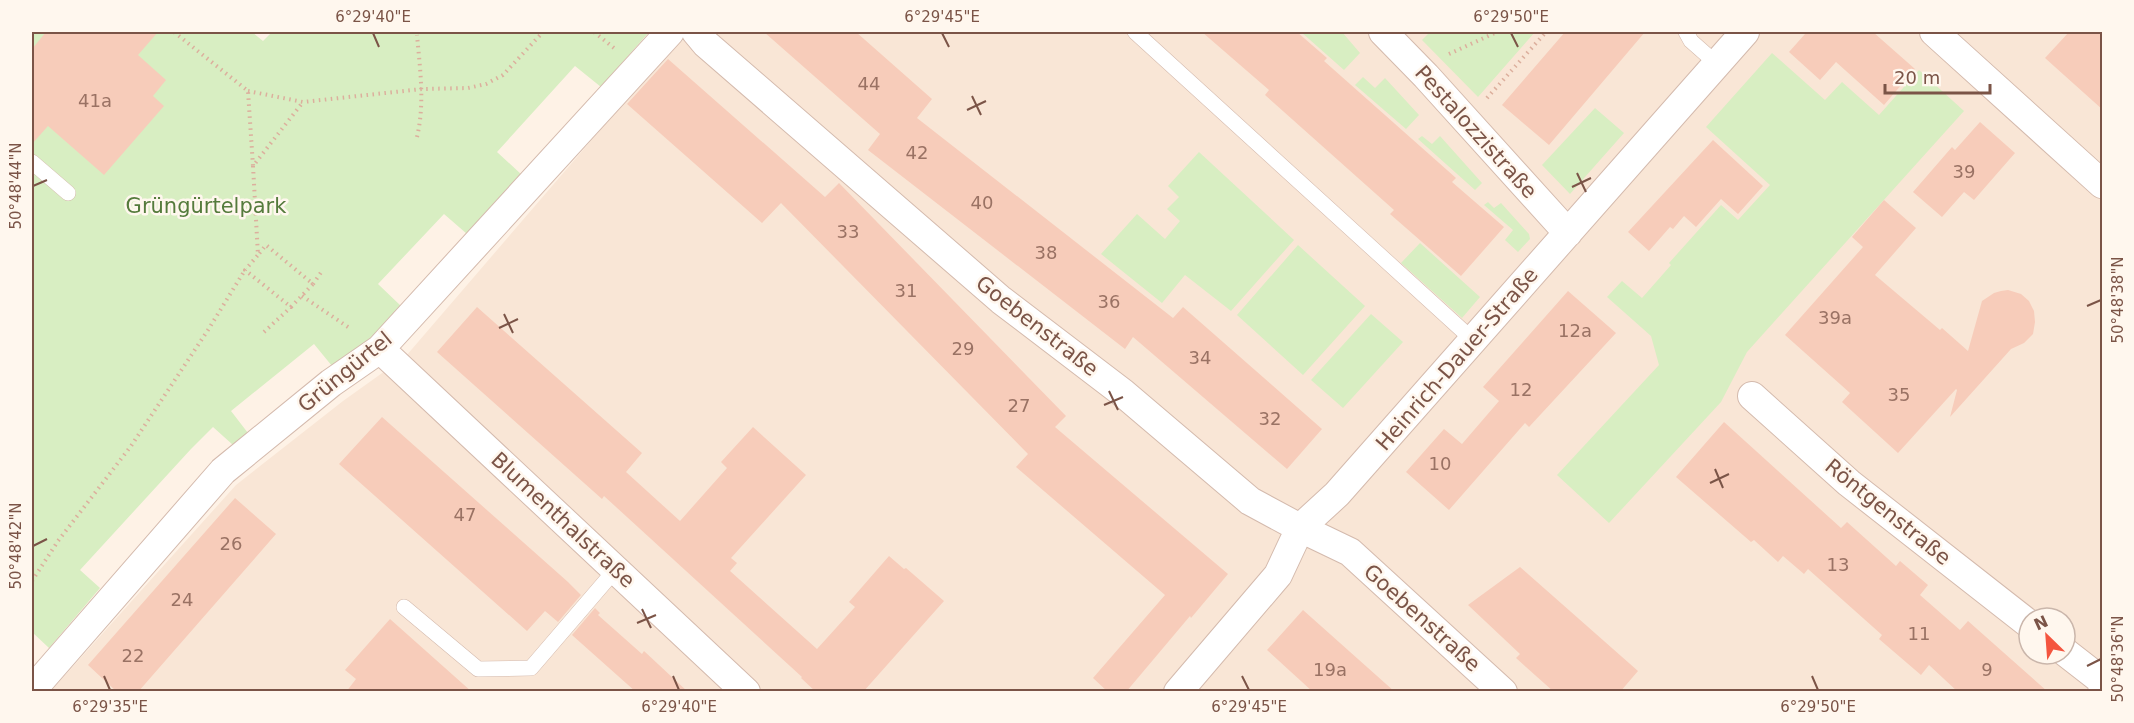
<svg xmlns="http://www.w3.org/2000/svg" width="2134" height="723" viewBox="0 0 2134 723" font-family="'DejaVu Sans',sans-serif">
  <style>
    .residential { fill: #f9e6d6; fill-rule: evenodd }
    .green { fill: #d8eec2 }
    .building { fill: #f7ccba }
    .lines { fill: none; stroke-linecap: round; stroke-linejoin: round }
    .lane-casing { stroke: #d4baad; stroke-width: 16 }
    .street-casing { stroke: #d4baad; stroke-width: 30 }
    .path { stroke: #dcaf9d; stroke-width: 4; stroke-dasharray: 1.5 4.5; stroke-linecap: butt }
    .lane { stroke: #fff; stroke-width: 15 }
    .street { stroke: #fff; stroke-width: 28 }
    .ticks { fill: none; stroke: #7b5447; stroke-width: 2 }
    .labels { text-anchor: middle; stroke-width: 5; stroke-linejoin: round; paint-order: stroke }
    .number-label { font-size: 18px; fill: #9a7264 }
    .street-label { font-size: 21px; fill: #7b5447; stroke: #fff7ee }
    .park-label { font-size: 21px; fill: #557b3c; stroke: #fff7ee }
    .neatline { fill: none; stroke: #7b5447; stroke-width: 2 }
    .ticks-label { font-size: 15px; text-anchor: middle; fill: #7b5447 }
  </style>
  <rect width="100%" height="100%" fill="#fef2e6"/>
  <path class="residential" d="M696,32H2102V691L50,692L236,485L343,401L406,356L669,50ZM2029,618H2065V654H2029Z"/>
  <path class="green" d="M32,32H252L263,41L272,32H649L601,87L575,66L497,152L522,175L467,234L444,214L378,284L401,306L379,332L332,366L314,344L231,411L248,433L233,445L213,427L191,449L80,570L100,588L49,648L32,632Z
    M1301,32H1342L1360,53L1344,70Z
    M1430,32H1535L1478,97L1422,40Z
    M1772,53L1825,100L1842,82L1879,115L1919,70L1964,111L1747,352L1721,402L1609,523L1557,475L1659,365L1651,336L1607,297L1622,281L1642,298L1671,265L1669,263L1721,205L1738,220L1770,185L1706,127Z
    M1363,77L1375,88L1385,78L1419,115L1406,129L1355,85Z
    M1595,108L1624,133L1570,194L1542,165Z
    M1422,136L1432,144L1440,136L1482,183L1475,190L1418,139Z
    M1199,152L1294,240L1231,311L1185,275L1162,303L1101,254L1137,214L1165,239L1180,221L1167,209L1179,197L1168,186Z
    M1488,202L1494,208L1501,203L1529,234L1530,239L1518,252L1505,240L1513,230L1484,205Z
    M1420,243L1480,297L1462,318L1401,263Z
    M1298,245L1365,306L1303,375L1237,315Z
    M1371,314L1403,342L1343,408L1311,380Z"/>
  <path class="building" d="M46,32H158L138,55L166,80L153,96L164,106L104,175L48,126L32,144V49Z
    M764,32H856L932,99L917,118L1173,318L1183,307L1322,429L1287,469L1133,337L1125,349L868,150L880,134Z
    M1202,32H1297L1327,58L1324,61L1456,178L1452,182L1504,227L1461,276L1390,214L1394,210L1265,95L1269,90Z
    M1565,32H1645L1549,145L1502,105Z
    M1802,32H1873L1915,69L1884,105L1836,62L1820,80L1789,52L1805,34Z
    M2069,32H2103V110L2045,58Z
    M668,59L825,197L839,183L1066,416L1055,427L1228,574L1191,618L1190,616L1126,692H1108L1093,678L1165,595L1016,467L1028,454L781,203L762,223L627,104Z
    M1980,122L2015,153L1974,200L1964,192L1942,217L1913,192L1952,147L1955,150Z
    M1713,140L1763,186L1738,214L1721,199L1696,227L1684,216L1673,229L1670,227L1649,251L1628,232Z
    M1884,200L1916,228L1875,275L1940,330L1942,328L1968,351L1982,301L1994,293L2001,291L2008,290L2021,294L2029,301L2034,311L2035,322L2033,334L2024,343L2011,349L1950,417L1957,390L1956,389L1898,453L1842,402L1850,393L1785,335L1863,247L1852,237Z
    M1568,291L1616,333L1529,427L1525,423L1449,510L1406,472L1444,429L1462,444L1499,401L1483,387Z
    M477,307L642,453L626,472L680,521L727,468L721,462L753,427L806,475L731,558L737,563L730,571L817,649L855,607L849,602L889,556L904,569L906,568L944,601L863,692H816L801,678L802,677L604,496L602,499L437,352Z
    M382,417L568,582L581,595L558,622L545,611L527,631L339,464Z
    M1724,422L1841,528L1847,522L1896,566L1900,561L1928,585L1920,595L1960,630L1968,621L2048,692H1958L1929,665L1921,675L1879,639L1882,635L1808,569L1804,574L1783,556L1778,562L1754,540L1751,542L1676,477Z
    M235,498L276,534L138,692H117L88,665Z
    M1520,567L1638,671L1620,692H1554L1516,658L1520,654L1468,605Z
    M595,608L600,613L598,615L642,654L644,651L688,692H636L572,635Z
    M1303,610L1395,692H1313L1267,650Z
    M390,619L472,692H346L356,679L345,670Z"/>
  <g class="lines">
    <g class="lane-casing">
      <path id="lane" d="M1135,32L1474,341
        M1686,32L1691,41L1717,64
        M32,162L68,193
        M404,607L478,669L531,668L616,569"/>
    </g>
    <g class="street-casing">
      <path id="street" d="M696,32L706,44L1001,300L1123,393L1250,501L1300,528L1350,552L1503,692
        M1383,32L1426,76L1568,233
        M1934,32L2102,184
        M380,349L746,692
        M1752,396L1849,483L2029,624
        M2065,652L2101,680L2102,685
        M40,681L223,471L331,383L380,349L670,32
        M1178,692L1278,575L1300,528L1337,494L1745,32"/>
    </g>
    <path class="path" d="M174,32L248,91L253,166L303,102
      M594,32L614,48
      M1449,54L1497,32
      M248,91L303,102L422,89L468,88L486,84L503,75L543,32
      M1487,98L1546,32
      M417,137C425,103 420,69 417,35
      M253,166L258,255L245,270L291,307L313,284L266,245L258,255
      M313,284L322,271
      M302,296L351,329
      M264,332L291,307
      M32,581L58,541L131,446L208,330L245,270"/>
    <use href="#lane" class="lane"/>
    <use href="#street" class="street"/>
  </g>
  <path class="ticks" d="M373,33L379,47M942,33L949,47M1511,33L1518,47M972,96L981,115M967,110L986,101M1577,173L1586,192M33,186L47,180M1572,187L1591,178M2087,306L2101,300M504,314L513,333M499,328L518,319M1109,391L1118,410M1104,405L1123,397M1715,469L1723,488M1710,483L1729,474M33,546L47,539M642,609L651,628M637,623L656,615M2087,666L2101,659M104,676L110,690M673,676L679,690M1242,676L1249,690M1812,676L1818,690"/>
  <g class="labels">
    <g class="number-label">
      <text x="869" y="90">44</text>
      <text x="95" y="107">41a</text>
      <text x="917" y="159">42</text>
      <text x="1964" y="178">39</text>
      <text x="982" y="209">40</text>
      <text x="848" y="238">33</text>
      <text x="1046" y="259">38</text>
      <text x="906" y="297">31</text>
      <text x="1109" y="308">36</text>
      <text x="1835" y="324">39a</text>
      <text x="1575" y="337">12a</text>
      <text x="963" y="355">29</text>
      <text x="1200" y="364">34</text>
      <text x="1521" y="396">12</text>
      <text x="1899" y="401">35</text>
      <text x="1019" y="412">27</text>
      <text x="1270" y="425">32</text>
      <text x="1440" y="470">10</text>
      <text x="465" y="521">47</text>
      <text x="231" y="550">26</text>
      <text x="1838" y="571">13</text>
      <text x="182" y="606">24</text>
      <text x="1919" y="640">11</text>
      <text x="133" y="662">22</text>
      <text x="1330" y="676">19a</text>
      <text x="1987" y="676">9</text>
    </g>
    <g class="street-label">
      <text transform="translate(1476 132) rotate(48)" y="7">Pestalozzistraße</text>
      <text transform="translate(1037 326) rotate(38)" y="7">Goebenstraße</text>
      <text transform="translate(1457 359) rotate(-49)" y="7">Heinrich-Dauer-Straße</text>
      <text transform="translate(345 372) rotate(-39)" y="7">Grüngürtel</text>
      <text transform="translate(1888 512) rotate(39)" y="7">Röntgenstraße</text>
      <text transform="translate(563 520) rotate(43)" y="7">Blumenthalstraße</text>
      <text transform="translate(1422 618) rotate(42)" y="7">Goebenstraße</text>
    </g>
    <g class="park-label">
      <text x="206" y="213">Grüngürtelpark</text>
    </g>
  </g>
  <rect width="2134" height="723" fill="none" stroke="#fff7ee" stroke-width="66"/>
  <g transform="translate(2047 636) rotate(335)"><circle r="28" fill="#fff7ee" stroke="#cab6ab" stroke-width="1.5"/>
  <path d="M0-4.5L10 22L0 15L-10 22Z" fill="#f4553f"/>
  <text y="-9" font-size="16" font-weight="bold" text-anchor="middle" fill="#7b5447">N</text>
  </g>
  <path d="M1885 84v9h105v-9" fill="none" stroke="#7b5447" stroke-width="3"/>
  <text x="1894" y="84" font-size="18" fill="#7b5447" stroke="#fff7ee" stroke-width="4.5" paint-order="stroke">20 m</text>
  <rect x="33" y="33" width="2068" height="657" class="neatline"/>
  <g class="ticks-label">
    <text x="373" y="22">6°29'40"E</text>
    <text x="942" y="22">6°29'45"E</text>
    <text x="1511" y="22">6°29'50"E</text>
    <text transform="translate(16 186) rotate(-90)" y="5">50°48'44"N</text>
    <text transform="translate(2118 300) rotate(-90)" y="5">50°48'38"N</text>
    <text transform="translate(16 546) rotate(-90)" y="5">50°48'42"N</text>
    <text transform="translate(2118 659) rotate(-90)" y="5">50°48'36"N</text>
    <text x="110" y="712">6°29'35"E</text>
    <text x="679" y="712">6°29'40"E</text>
    <text x="1249" y="712">6°29'45"E</text>
    <text x="1818" y="712">6°29'50"E</text>
  </g>
</svg>
